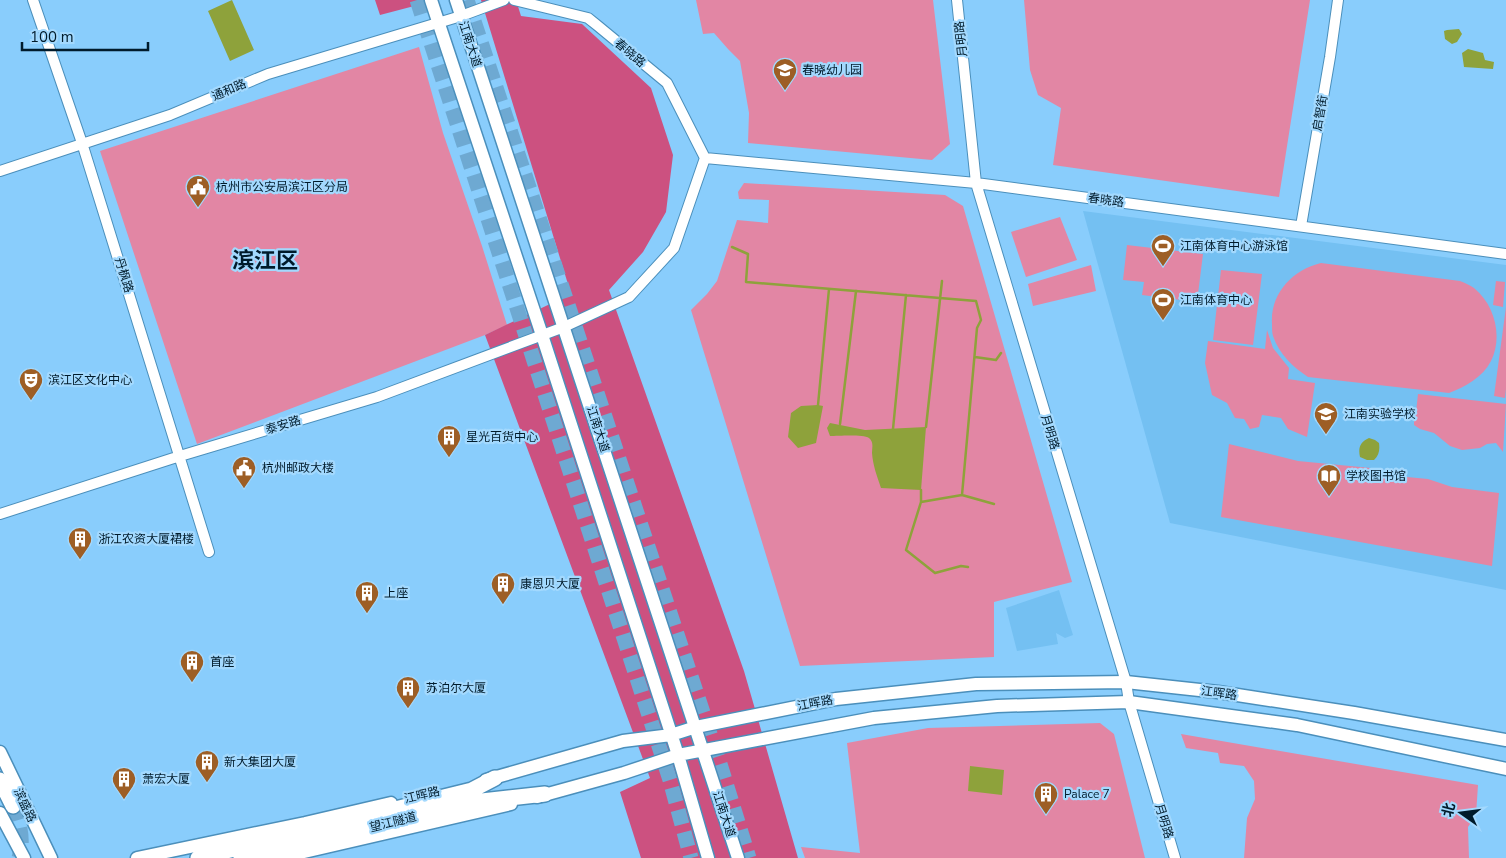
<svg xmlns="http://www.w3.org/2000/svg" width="1506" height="858" viewBox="0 0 1506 858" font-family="'Nunito Sans','Noto Sans SC',sans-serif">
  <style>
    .built { fill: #74c0f2 }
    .green { fill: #e286a4 }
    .forest { fill: #cc5180 }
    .water { fill: #8ea23b }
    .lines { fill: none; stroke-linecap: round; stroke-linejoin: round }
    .stream { stroke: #8ea23b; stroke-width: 2.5 }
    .highway-tunnel { stroke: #6ea9d2; stroke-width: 15; stroke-dasharray: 15 8; stroke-linecap: butt }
    .minor-casing { stroke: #4b8fbb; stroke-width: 12 }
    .major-casing { stroke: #4b8fbb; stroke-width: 15 }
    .highway-casing { stroke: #4b8fbb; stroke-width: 18 }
    .minor { stroke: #fff; stroke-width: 10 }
    .major { stroke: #fff; stroke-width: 12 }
    .highway { stroke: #fff; stroke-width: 15 }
    .labels { text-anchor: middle; stroke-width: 4.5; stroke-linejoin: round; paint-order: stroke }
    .street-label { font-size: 12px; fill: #001b2b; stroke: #a3d9fe }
    .poi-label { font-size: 12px; fill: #001b2b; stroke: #a3d9fe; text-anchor: start }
    .town-label { font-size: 22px; font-weight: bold; fill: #001b2b; stroke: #a3d9fe }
  </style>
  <rect width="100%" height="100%" fill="#89cdfc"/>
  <path class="built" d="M1083,211L1506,265V590L1170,523Z
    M1059,590L1073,635L1065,638L1056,633L1058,644L1017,651L1006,608Z"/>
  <path class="green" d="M696,0H933L950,144L932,160L748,143L749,113L740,61L728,49L714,33L703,34Z
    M1024,0H1310L1279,197L1053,165L1061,108L1038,95L1030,70Z
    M419,47L443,133L482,246L507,325L485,335L197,444L100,151Z
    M744,183L945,195L963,206L1072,582L994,602V657L800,666L691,310L707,294L717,281L737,220L768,223L769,200L739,199L738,192Z
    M1060,217L1077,260L1026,277L1011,232Z
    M1127,245L1203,254L1197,302L1142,295L1144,282L1123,280Z
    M1321,263L1460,281C1465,283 1470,285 1474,288C1495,305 1503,337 1491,361C1483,377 1465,387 1449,393L1308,377C1293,367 1279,354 1273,336C1272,333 1272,328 1272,324C1270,294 1292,270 1321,263Z
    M1091,265L1096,291L1033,306L1028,284Z
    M1221,270L1262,274L1253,345L1213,340Z
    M1496,281L1505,282L1503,307L1493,305Z
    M1506,307V389L1505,398L1494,396Z
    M1267,330L1273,348L1289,368L1288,379L1315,383L1307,437L1288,429L1281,418L1262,415L1259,427L1250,429L1244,419L1235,418L1227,403L1212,395L1205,363L1208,341L1265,349Z
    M1418,394L1506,404L1503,452L1496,443L1487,444L1480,448L1462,450L1450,446L1434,433L1420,429L1414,425V412H1416Z
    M1229,444L1298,461L1381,469L1407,477L1428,479L1452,487L1499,493L1492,566L1221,517Z
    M1100,723L1114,734L1145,858H805L801,847L860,853L847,743L928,728Z
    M1181,734L1478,785L1476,815L1468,827L1469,858H1244L1247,818L1255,799L1254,781L1244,766L1220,763L1218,753L1186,748Z"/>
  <path class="forest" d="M375,0H437L380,15Z
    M481,0H516L521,16L582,24L651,88L673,155L666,212L643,252L609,290L744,671L798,858H641L620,792L650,778L485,335L571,294Z"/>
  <path class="water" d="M232,0L254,50L230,61L208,11Z
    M1459,29L1462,34L1457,42L1452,44L1445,39L1444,31L1447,30Z
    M1468,49L1483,53L1485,60L1494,62L1493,69L1464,67L1462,53Z
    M818,405L823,406L816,443L798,448L788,437L791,413L801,406Z
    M830,423L865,430L926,427L921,490L881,488C877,476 873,466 872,453C872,448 874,442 869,438C863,434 838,436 830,436L827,428Z
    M1369,438L1375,440L1379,443C1380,450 1379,455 1374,460H1367L1360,457C1358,448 1360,442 1369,438Z
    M970,766L1004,770L1002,795L968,791Z"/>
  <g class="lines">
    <path class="stream" d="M732,247L748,254L746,282L976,301L981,320L977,328L962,495
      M975,357L996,360L1001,353
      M818,405L829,289
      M840,424L856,291
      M926,427L942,281
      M893,429L906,295
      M921,490V502L962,495L994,504
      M921,502L906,550L935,573L961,566L968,567"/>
    <path class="highway-tunnel" d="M417,0L670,780L691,858
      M467,0L720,764L749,858
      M13,806C20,824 24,839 19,858"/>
    <g class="minor-casing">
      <path id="minor" d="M33,0L82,143L209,552
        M957,0L976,183L1126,682L1129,702L1175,858
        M705,158L976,183L1506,254
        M0,171L170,115L268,74L461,16L504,0
        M1301,226L1330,57L1338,0
        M0,514L180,456L377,397L564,327L629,297L674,248L705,158L667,83L598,26L588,18L514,0"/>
    </g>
    <g class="major-casing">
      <path id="major" d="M431,0L542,335L678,755L708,858
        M456,0L738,858
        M0,752L51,858
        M486,780L623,741L671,735L696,727L836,699L976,684L1126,682L1218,692L1354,713L1506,740
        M537,797L624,773L678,755L874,718L997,706L1129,702L1297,725L1506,769
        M0,813L24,858
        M137,858L305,823L391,803
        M278,858L511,804"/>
    </g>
    <g class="highway-casing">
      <path id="highway" d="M0,780L13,806
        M198,858L472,790L495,778
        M241,858L473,802L545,794"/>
    </g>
    <use href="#minor" class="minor"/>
    <use href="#major" class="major"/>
    <use href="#highway" class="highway"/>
  </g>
  <defs>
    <g id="school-pin" transform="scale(1.25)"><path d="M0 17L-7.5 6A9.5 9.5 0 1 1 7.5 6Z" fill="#9d5e25" stroke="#a3d9fe"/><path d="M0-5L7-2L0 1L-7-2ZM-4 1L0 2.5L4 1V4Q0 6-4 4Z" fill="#fff"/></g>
    <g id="civic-pin" transform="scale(1.25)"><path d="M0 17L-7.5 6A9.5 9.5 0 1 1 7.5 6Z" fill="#9d5e25" stroke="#a3d9fe"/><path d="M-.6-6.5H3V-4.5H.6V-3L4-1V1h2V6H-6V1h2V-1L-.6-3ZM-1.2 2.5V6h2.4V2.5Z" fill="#fff"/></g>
    <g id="stadium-pin" transform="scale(1.25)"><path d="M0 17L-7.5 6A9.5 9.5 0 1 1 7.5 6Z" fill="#9d5e25" stroke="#a3d9fe"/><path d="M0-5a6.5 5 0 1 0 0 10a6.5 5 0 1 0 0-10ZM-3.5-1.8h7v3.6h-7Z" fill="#fff"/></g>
    <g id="theatre-pin" transform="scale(1.25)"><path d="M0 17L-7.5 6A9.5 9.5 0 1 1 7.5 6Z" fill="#9d5e25" stroke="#a3d9fe"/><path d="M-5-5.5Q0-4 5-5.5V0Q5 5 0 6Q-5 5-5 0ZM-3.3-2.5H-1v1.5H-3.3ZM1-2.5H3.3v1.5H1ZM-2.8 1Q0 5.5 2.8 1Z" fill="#fff"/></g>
    <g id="building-pin" transform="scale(1.25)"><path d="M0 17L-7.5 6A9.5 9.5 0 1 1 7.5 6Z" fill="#9d5e25" stroke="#a3d9fe"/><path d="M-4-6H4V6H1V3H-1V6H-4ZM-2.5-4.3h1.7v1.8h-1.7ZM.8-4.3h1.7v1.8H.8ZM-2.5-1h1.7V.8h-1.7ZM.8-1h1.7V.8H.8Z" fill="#fff"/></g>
    <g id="library-pin" transform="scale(1.25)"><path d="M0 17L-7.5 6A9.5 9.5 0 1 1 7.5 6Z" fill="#9d5e25" stroke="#a3d9fe"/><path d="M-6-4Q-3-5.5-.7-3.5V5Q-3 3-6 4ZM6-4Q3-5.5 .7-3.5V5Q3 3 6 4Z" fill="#fff"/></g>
  </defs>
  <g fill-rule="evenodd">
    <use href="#school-pin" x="785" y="70"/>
    <use href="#civic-pin" x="198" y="187"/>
    <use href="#stadium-pin" x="1163" y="246"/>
    <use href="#stadium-pin" x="1163" y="300"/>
    <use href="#theatre-pin" x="31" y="380"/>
    <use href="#school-pin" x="1326" y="414"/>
    <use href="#building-pin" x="449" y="437"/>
    <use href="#civic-pin" x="244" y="468"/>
    <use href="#library-pin" x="1329" y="476"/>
    <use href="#building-pin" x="80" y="539"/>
    <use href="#building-pin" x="503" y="584"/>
    <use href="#building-pin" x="367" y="593"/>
    <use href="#building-pin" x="192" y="662"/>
    <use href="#building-pin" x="408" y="688"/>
    <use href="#building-pin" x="207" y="762"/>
    <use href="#building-pin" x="124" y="779"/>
    <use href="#building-pin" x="1046" y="794"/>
  </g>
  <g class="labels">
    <g class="street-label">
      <text transform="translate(961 39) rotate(-96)" y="4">月明路</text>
      <text transform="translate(470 44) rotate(72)" y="4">江南大道</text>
      <text transform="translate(630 53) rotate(40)" y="4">春晓路</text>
      <text transform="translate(229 90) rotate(-23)" y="4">通和路</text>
      <text transform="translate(1320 113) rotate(-80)" y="4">启智街</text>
      <text transform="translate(1106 200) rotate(8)" y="4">春晓路</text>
      <text transform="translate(124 275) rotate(73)" y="4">丹枫路</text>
      <text transform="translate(283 425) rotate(-17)" y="4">泰安路</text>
      <text transform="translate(598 429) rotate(72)" y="4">江南大道</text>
      <text transform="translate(1050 432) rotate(73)" y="4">月明路</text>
      <text transform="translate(1219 693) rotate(8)" y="4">江晖路</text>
      <text transform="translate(815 703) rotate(-11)" y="4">江晖路</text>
      <text transform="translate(422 795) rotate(-13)" y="4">江晖路</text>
      <text transform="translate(25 805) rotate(65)" y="4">滨盛路</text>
      <text transform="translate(724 814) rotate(72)" y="4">江南大道</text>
      <text transform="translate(1164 821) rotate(73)" y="4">月明路</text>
      <text transform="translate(393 822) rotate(-14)" y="4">望江隧道</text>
    </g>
    <g class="poi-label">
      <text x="802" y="74">春晓幼儿园</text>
      <text x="216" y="191">杭州市公安局滨江区分局</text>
      <text x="1180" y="250">江南体育中心游泳馆</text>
      <text x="1180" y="304">江南体育中心</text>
      <text x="48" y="384">滨江区文化中心</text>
      <text x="1344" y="418">江南实验学校</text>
      <text x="466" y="441">星光百货中心</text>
      <text x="262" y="472">杭州邮政大楼</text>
      <text x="1346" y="480">学校图书馆</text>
      <text x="98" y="543">浙江农资大厦裙楼</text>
      <text x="520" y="588">康恩贝大厦</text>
      <text x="384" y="597">上座</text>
      <text x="210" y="666">首座</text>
      <text x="426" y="692">苏泊尔大厦</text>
      <text x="224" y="766">新大集团大厦</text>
      <text x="142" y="783">萧宏大厦</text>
      <text x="1064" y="798">Palace 7</text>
    </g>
    <g class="town-label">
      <text x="265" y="268">滨江区</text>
    </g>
  </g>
  <g transform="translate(1461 813) rotate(284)" stroke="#a3d9fe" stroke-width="4" paint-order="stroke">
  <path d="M0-4L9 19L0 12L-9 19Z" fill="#001b2b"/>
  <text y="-8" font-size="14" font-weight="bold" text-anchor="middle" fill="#001b2b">北</text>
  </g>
  <path d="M22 42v8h126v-8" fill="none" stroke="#001b2b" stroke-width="2.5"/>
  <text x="30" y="42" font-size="15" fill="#001b2b" stroke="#a3d9fe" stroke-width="4" paint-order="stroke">100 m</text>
</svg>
